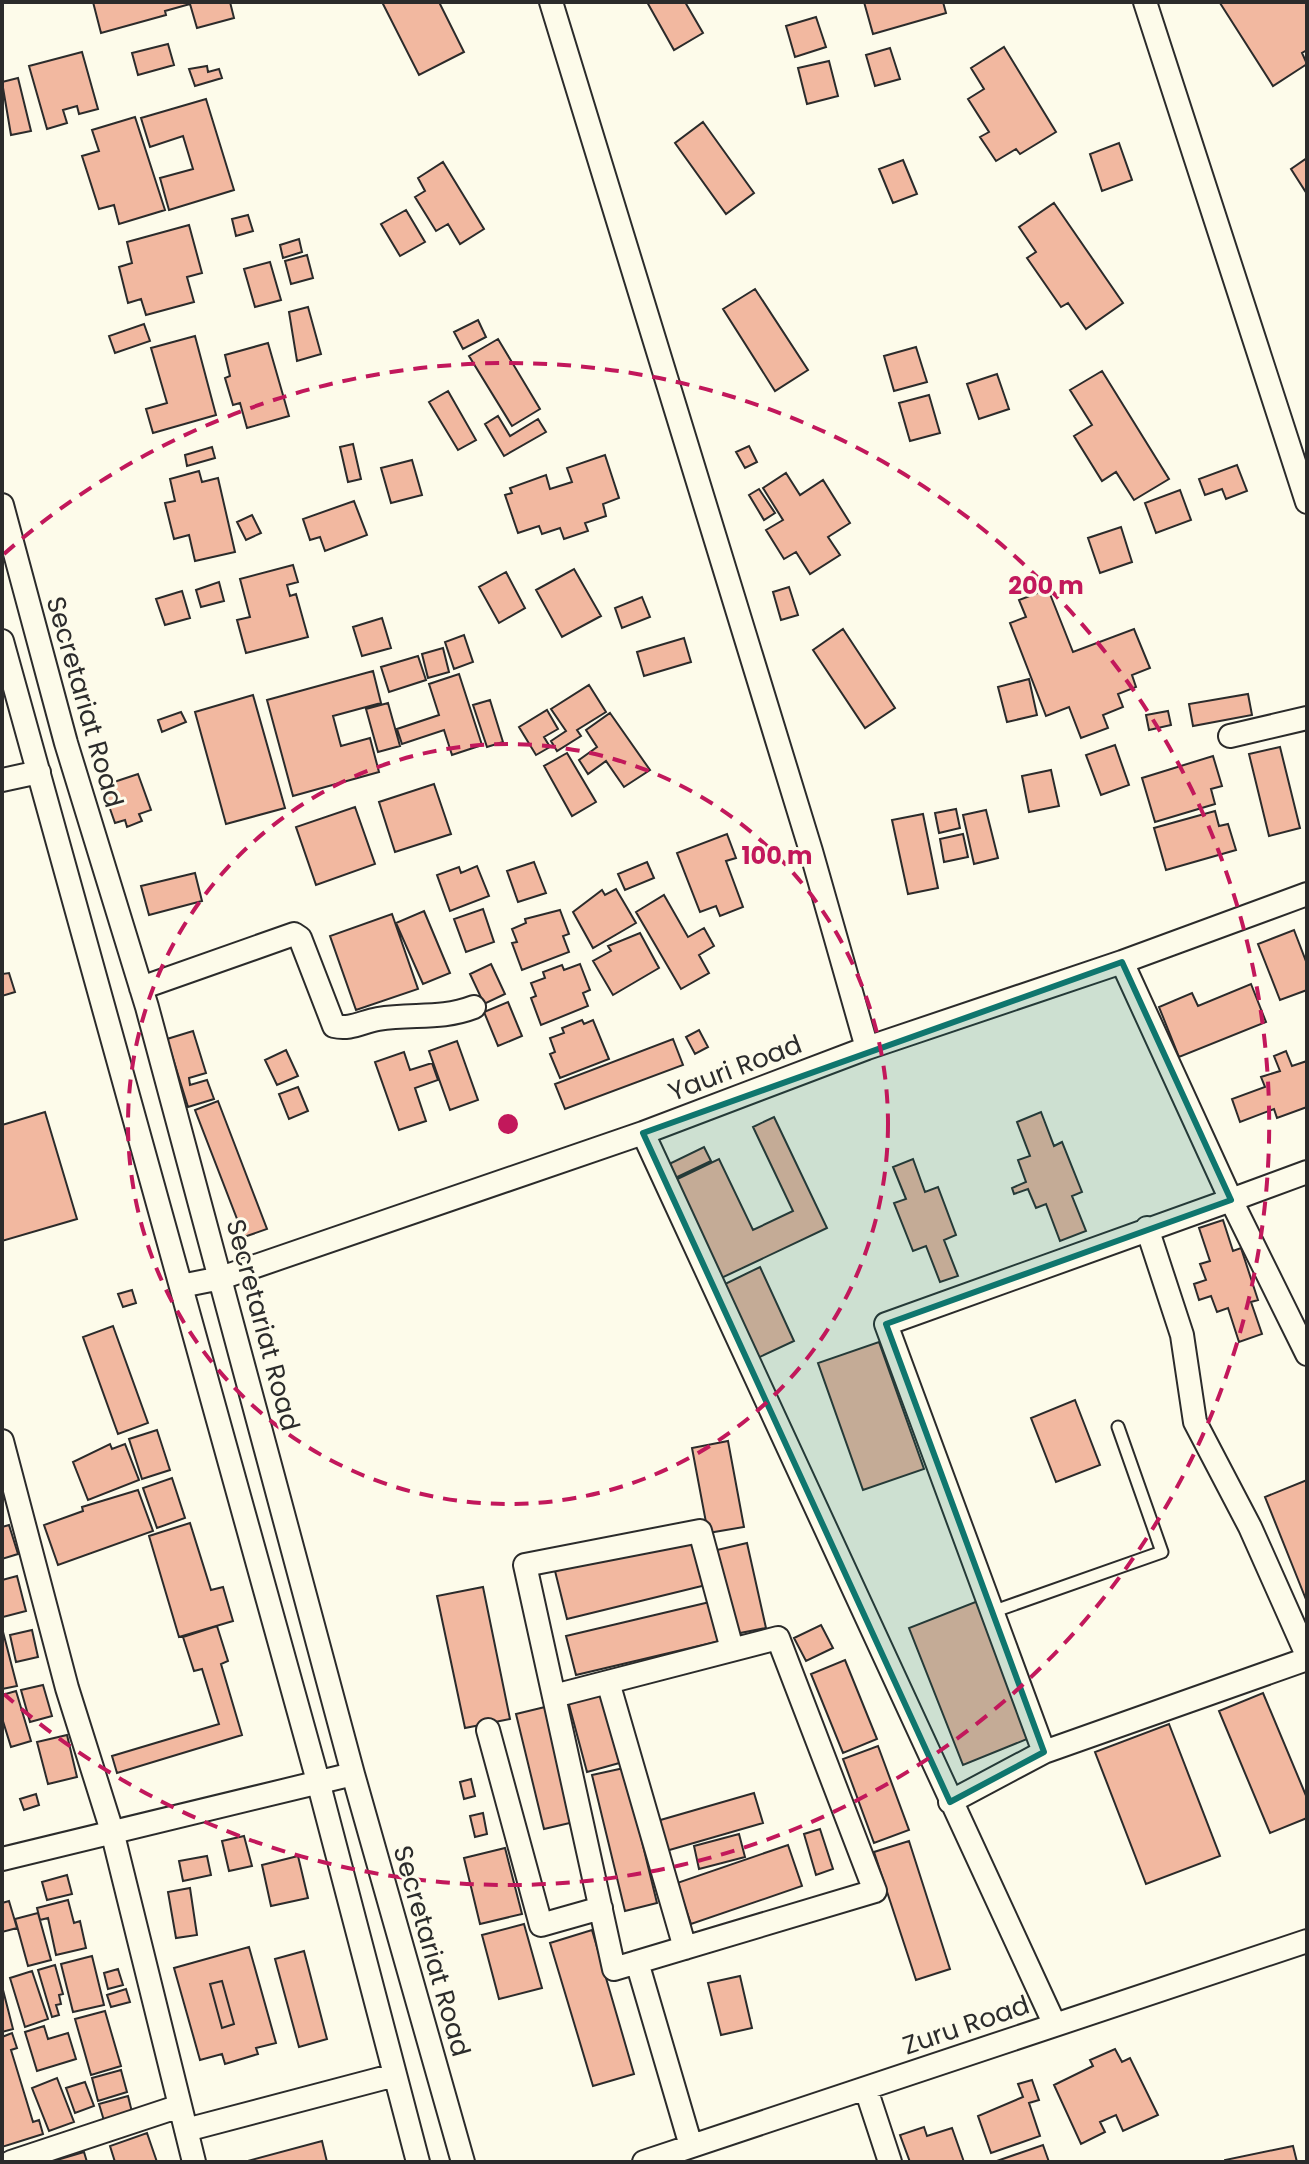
<svg xmlns="http://www.w3.org/2000/svg" width="1309" height="2164" viewBox="0 0 1309 2164" font-family="Poppins,sans-serif">
  <style>
    .building { fill: #f2b8a0; stroke: #2b2b2b; stroke-width: 2; fill-rule: evenodd }
    .lines { fill: none; stroke-linecap: round; stroke-linejoin: round }
    .lane-casing { stroke: #2b2b2b; stroke-width: 15 }
    .street-casing { stroke: #2b2b2b; stroke-width: 26 }
    .lane { stroke: #fdfbea; stroke-width: 11 }
    .street { stroke: #fdfbea; stroke-width: 22 }
    .marked { fill: #0f766e; fill-opacity: 0.2; stroke: #0f766e; stroke-width: 6; stroke-linejoin: round }
    .ring { fill: none; stroke: #c2185b; stroke-width: 4; stroke-dasharray: 14 10 }
    .labels { text-anchor: middle; stroke-width: 6; stroke-linejoin: round; paint-order: stroke }
    .street-label { font-size: 26px; fill: #2b2b2b; stroke: #fdfbea }
    .centre { fill: #c2185b; stroke: #fdfbea; stroke-width: 4 }
    .ring-label { font-size: 24px; text-anchor: middle; font-weight: bold; fill: #c2185b; stroke: #fdfbea; stroke-width: 6; stroke-linejoin: round; paint-order: stroke }
  </style>
  <rect width="100%" height="100%" fill="#fdfbea"/>
  <path class="building" d="M93,2H230L234,18L197,28L190,4L165,11L166,15L101,33Z
    M382,2H439L464,52L419,75Z
    M647,2H685L703,33L674,50Z
    M864,2H943L946,13L873,34Z
    M1307,2V50L1302,53L1307,64L1273,86L1220,3Z
    M816,17L826,47L795,57L786,26Z
    M168,44L174,65L138,75L132,53Z
    M1004,47L1056,132L1020,154L1016,149L996,161L980,137L989,132L968,99L984,89L971,68Z
    M890,48L900,79L875,86L866,55Z
    M82,52L98,109L79,114L77,106L63,110L67,123L47,129L29,66Z
    M829,61L838,96L807,104L798,68Z
    M207,66L208,72L219,69L222,78L195,86L189,69Z
    M18,78L31,131L11,135L2,82Z
    M206,99L234,190L169,210L160,178L193,169L183,136L150,147L141,118Z
    M135,117L165,210L119,224L114,205L99,209L82,156L99,151L92,130Z
    M703,122L754,193L726,214L675,143Z
    M1119,143L1132,180L1102,191L1090,154Z
    M1307,158V194L1291,169Z
    M903,160L917,194L893,203L879,169Z
    M443,162L484,229L460,244L448,224L436,231L415,197L425,191L418,178Z
    M1054,203L1123,303L1086,329L1068,303L1061,307L1027,258L1036,252L1019,227Z
    M406,210L425,242L400,256L381,224Z
    M248,215L253,231L236,236L232,219Z
    M189,225L202,273L187,277L194,302L146,315L141,299L128,303L119,267L132,263L127,242Z
    M299,239L302,252L283,258L280,245Z
    M307,255L313,278L291,284L285,261Z
    M270,262L281,300L255,307L244,269Z
    M755,289L808,370L775,391L723,309Z
    M308,307L321,354L297,361L289,312Z
    M478,320L486,337L463,349L454,332Z
    M144,324L150,341L115,353L109,336Z
    M195,336L216,415L153,433L146,409L167,403L151,348Z
    M498,339L540,409L512,426L469,356Z
    M268,343L289,416L247,428L240,403L233,405L225,378L230,376L225,355Z
    M916,347L927,382L894,391L884,356Z
    M1102,371L1169,479L1134,500L1116,472L1102,481L1074,436L1092,425L1070,390Z
    M997,374L1009,409L979,419L967,384Z
    M448,391L476,440L458,450L429,402Z
    M929,395L940,433L910,441L899,403Z
    M498,416L510,436L538,419L546,432L504,456L485,424Z
    M353,444L361,479L348,482L340,447Z
    M749,446L757,462L745,468L736,452Z
    M212,447L215,458L187,466L185,455Z
    M605,455L619,498L603,504L606,516L585,523L588,531L564,539L560,528L542,534L539,526L518,533L505,495L512,493L510,488L546,475L550,489L572,482L567,468Z
    M412,460L422,495L391,503L381,468Z
    M1237,465L1247,491L1226,499L1222,489L1205,495L1199,479Z
    M199,471L202,482L218,478L235,552L195,561L189,535L174,539L165,503L175,501L170,479Z
    M786,473L800,495L823,480L850,523L828,537L840,555L810,574L796,552L784,559L766,530L783,520L763,488Z
    M759,489L775,513L764,520L749,495Z
    M1180,490L1191,520L1156,533L1145,503Z
    M354,501L367,535L325,551L320,537L310,540L303,519Z
    M252,515L261,533L246,540L237,522Z
    M1121,527L1132,562L1100,573L1088,538Z
    M293,565L298,582L287,585L290,596L296,594L308,637L246,653L237,620L250,617L240,579Z
    M574,569L601,616L562,637L536,590Z
    M506,572L525,608L499,623L479,587Z
    M219,582L224,601L201,607L196,590Z
    M789,587L798,615L781,620L773,592Z
    M1048,589L1073,652L1134,629L1150,668L1132,675L1136,687L1118,694L1123,707L1103,715L1108,728L1081,738L1069,707L1046,716L1010,623L1026,617L1019,600Z
    M182,591L190,618L165,625L156,599Z
    M642,597L650,617L622,628L615,608Z
    M382,618L391,648L362,656L353,627Z
    M843,629L895,708L865,728L813,650Z
    M464,635L473,662L454,669L445,642Z
    M684,638L691,662L644,676L637,652Z
    M443,648L449,672L428,678L422,654Z
    M418,656L426,680L389,692L381,667Z
    M373,671L381,703L333,716L341,746L370,738L379,772L293,796L267,700Z
    M459,674L482,745L452,755L444,730L402,744L397,729L439,715L429,684Z
    M1029,679L1037,715L1007,722L998,687Z
    M589,685L606,712L577,730L581,736L557,751L551,741L566,731L551,709Z
    M1248,694L1252,715L1193,726L1189,704Z
    M253,695L285,808L226,824L195,712Z
    M490,700L503,742L487,747L473,705Z
    M388,703L400,746L378,752L366,709Z
    M547,710L558,729L544,737L550,747L536,755L519,727Z
    M1168,711L1171,725L1149,730L1146,715Z
    M181,712L186,722L162,732L158,720Z
    M610,713L650,770L624,787L606,761L588,774L579,760L597,747L586,730Z
    M1115,745L1129,785L1101,795L1086,755Z
    M1280,747L1300,828L1269,836L1249,754Z
    M567,753L596,802L572,816L544,766Z
    M1213,756L1222,786L1211,789L1215,804L1155,822L1142,778Z
    M1051,770L1059,806L1029,812L1022,776Z
    M138,774L151,810L139,814L142,821L127,827L125,820L115,823L102,786Z
    M434,784L451,834L395,852L379,802Z
    M355,807L375,864L316,885L296,827Z
    M956,809L960,828L939,833L935,813Z
    M986,810L998,858L974,864L963,815Z
    M1215,811L1219,826L1228,824L1236,850L1166,870L1154,828Z
    M923,814L938,888L908,894L892,820Z
    M727,834L736,858L726,861L743,907L720,916L716,906L700,912L677,853Z
    M963,834L968,857L944,862L940,839Z
    M534,862L546,893L518,902L507,871Z
    M647,862L654,878L625,890L618,874Z
    M477,866L489,896L450,911L437,875L459,867L461,873Z
    M195,873L202,901L149,915L141,886Z
    M616,889L636,923L593,948L573,912L602,890L605,895Z
    M664,895L688,937L704,928L714,946L699,955L709,973L681,989L636,912Z
    M483,909L494,942L466,952L454,919Z
    M560,910L569,934L563,936L569,952L522,970L512,943L517,942L512,929L526,923L525,919Z
    M424,911L450,973L423,984L396,923Z
    M392,914L418,989L356,1010L330,936Z
    M1294,930L1307,964V990L1280,1000L1258,944Z
    M640,933L659,968L613,995L593,961L611,951L608,946Z
    M491,964L505,994L484,1004L470,974Z
    M580,964L590,990L583,993L588,1006L541,1025L531,998L536,996L531,983L545,978L543,972L562,965L564,970Z
    M9,973L15,992L2,996V974Z
    M1251,984L1266,1022L1179,1057L1159,1007L1192,993L1198,1006Z
    M508,1002L522,1036L498,1046L484,1012Z
    M582,1020L584,1024L593,1020L609,1059L560,1078L550,1054L555,1052L550,1038L564,1033L562,1028Z
    M699,1030L708,1047L695,1054L686,1037Z
    M193,1031L206,1073L189,1078L190,1085L207,1080L214,1099L188,1107L167,1039Z
    M673,1039L683,1065L565,1109L555,1084Z
    M457,1041L478,1100L450,1110L429,1051Z
    M286,1050L298,1076L277,1085L265,1060Z
    M1286,1051L1292,1066L1307,1061V1107L1277,1118L1274,1109L1240,1122L1232,1099L1265,1087L1261,1077L1280,1071L1274,1056Z
    M404,1052L410,1070L432,1063L438,1080L415,1088L426,1121L399,1130L375,1062Z
    M298,1087L308,1111L289,1119L279,1094Z
    M218,1101L267,1229L244,1237L195,1110Z
    M45,1112L77,1219L2,1241V1125Z
    M1041,1112L1054,1146L1062,1142L1082,1192L1072,1196L1086,1231L1060,1241L1046,1204L1036,1208L1028,1189L1014,1194L1012,1188L1026,1182L1018,1160L1030,1156L1017,1122Z
    M774,1117L827,1228L715,1281L669,1183L719,1159L753,1230L793,1211L753,1127Z
    M704,1147L711,1161L671,1180L665,1166Z
    M913,1159L925,1192L938,1187L956,1235L944,1240L958,1276L940,1282L926,1246L913,1251L894,1203L906,1199L893,1167Z
    M1223,1220L1233,1251L1241,1248L1258,1300L1251,1302L1262,1334L1239,1342L1228,1308L1217,1312L1211,1296L1199,1300L1194,1284L1206,1280L1200,1264L1210,1261L1199,1228Z
    M760,1267L794,1341L749,1362L723,1285Z
    M132,1290L136,1303L123,1307L118,1294Z
    M113,1326L148,1423L118,1434L83,1337Z
    M879,1342L924,1469L863,1490L818,1363Z
    M1075,1400L1100,1465L1056,1482L1031,1418Z
    M157,1430L170,1470L142,1479L129,1439Z
    M728,1441L744,1527L708,1533L692,1448Z
    M110,1444L112,1449L125,1444L139,1480L88,1500L73,1462Z
    M172,1478L185,1518L157,1528L143,1488Z
    M1307,1480V1602L1265,1497Z
    M138,1490L153,1531L58,1565L44,1525L83,1511L82,1507Z
    M190,1523L211,1590L223,1587L233,1621L179,1637L149,1536Z
    M9,1525L18,1554L2,1559V1527Z
    M695,1537L706,1585L567,1619L555,1571Z
    M747,1543L766,1628L735,1634L717,1550Z
    M17,1576L26,1611L3,1617L2,1580Z
    M483,1587L510,1719L465,1728L437,1596Z
    M714,1601L724,1640L576,1675L566,1636Z
    M978,1601L1032,1737L963,1765L909,1628Z
    M821,1625L833,1648L806,1661L794,1638Z
    M217,1626L228,1661L221,1664L242,1735L117,1773L112,1756L219,1724L202,1669L194,1671L183,1637Z
    M2,1628L17,1686L2,1689Z
    M32,1630L38,1657L16,1662L10,1635Z
    M845,1660L877,1739L843,1753L811,1674Z
    M43,1685L52,1716L30,1722L21,1690Z
    M16,1691L31,1741L11,1747L2,1718V1695Z
    M604,1692L623,1762L587,1772L568,1701Z
    M1263,1693L1307,1798V1818L1270,1833L1219,1711Z
    M545,1707L574,1822L544,1829L516,1714Z
    M1169,1724L1220,1856L1146,1884L1095,1752Z
    M67,1735L77,1777L48,1784L37,1742Z
    M878,1746L909,1830L874,1843L843,1759Z
    M624,1768L657,1903L625,1911L592,1775Z
    M471,1779L475,1796L464,1799L460,1782Z
    M754,1793L763,1823L666,1851L657,1821Z
    M36,1794L39,1805L24,1810L20,1799Z
    M483,1813L487,1834L475,1837L470,1816Z
    M820,1829L833,1869L816,1875L804,1834Z
    M739,1834L745,1857L699,1869L694,1846Z
    M244,1836L252,1866L229,1871L222,1841Z
    M909,1841L950,1969L916,1980L874,1852Z
    M788,1845L802,1886L691,1924L677,1883Z
    M505,1848L522,1914L480,1924L464,1858Z
    M207,1856L211,1875L183,1881L179,1861Z
    M298,1856L308,1898L271,1906L262,1865Z
    M67,1875L72,1894L47,1900L42,1882Z
    M190,1888L197,1935L176,1938L168,1892Z
    M68,1900L74,1923L80,1921L86,1948L56,1955L48,1918L40,1920L37,1908Z
    M9,1901L17,1928L2,1932V1903Z
    M38,1913L51,1960L28,1966L15,1919Z
    M524,1924L542,1988L499,1999L482,1935Z
    M592,1930L634,2074L593,2086L550,1943Z
    M249,1947L276,2043L256,2048L258,2054L225,2064L222,2054L200,2060L174,1968ZM222,1981L234,2024L222,2028L210,1984Z
    M304,1951L327,2039L299,2047L275,1959Z
    M92,1956L104,2005L73,2012L61,1964Z
    M55,1965L63,1994L59,1995L61,2004L56,2005L59,2015L52,2017L38,1970Z
    M118,1969L123,1985L108,1989L104,1973Z
    M32,1971L48,2019L25,2027L10,1978Z
    M740,1976L752,2028L721,2035L708,1983Z
    M222,1981L234,2024L222,2028L210,1984Z
    M2,1986L13,2029L2,2032Z
    M126,1989L130,2002L111,2007L107,1995Z
    M105,2011L121,2066L91,2075L75,2019Z
    M44,2026L48,2039L68,2033L76,2059L37,2071L25,2032Z
    M12,2033L17,2048L11,2050L33,2122L39,2120L43,2134L2,2147V2037Z
    M1115,2049L1122,2062L1130,2058L1158,2115L1123,2131L1116,2115L1100,2122L1105,2132L1081,2144L1054,2085L1093,2066L1090,2060Z
    M121,2070L127,2092L98,2101L92,2078Z
    M57,2078L74,2122L49,2131L32,2088Z
    M1032,2080L1039,2100L1029,2103L1040,2136L991,2153L978,2116L1023,2097L1018,2084Z
    M85,2082L94,2106L75,2113L66,2088Z
    M128,2096L133,2116L105,2124L99,2104Z
    M924,2127L927,2136L952,2128L964,2162H910L900,2135Z
    M147,2133L157,2162H115L110,2146Z
    M322,2141L327,2162H244Z
    M1043,2145L1049,2162H994Z
    M1293,2146L1297,2162H1225V2160Z
    M84,2152L87,2162H50Z"/>
  <g class="lines">
    <g class="lane-casing">
      <path id="lane" d="M992,1612L1162,1552L1118,1427"/>
    </g>
    <g class="street-casing">
      <path id="street" d="M551,2L811,851L867,1048
        M1145,2L1307,502
        M2,505L66,743L147,1007L353,1774L463,2162
        M2,641L318,1781L418,2162
        M1230,736L1307,718
        M2,780L39,772
        M1122,962L1231,1200L1307,1172
        M141,988L294,934L300,938L334,1026C350,1030 362,1022 378,1019C413,1013 440,1020 474,1007
        M643,1133L1054,2023
        M1147,1228L1182,1335L1195,1422L1250,1527L1307,1655
        M181,1286L221,1278L643,1133L867,1048L1122,962L1307,894
        M2,1441L67,1688L112,1831L194,2162
        M608,1682L685,1948
        M554,1696L778,1638L875,1891L614,1969L525,1565L700,1531L732,1649
        M488,1730L541,1925L601,1908
        M1044,1752L886,1324L1231,1200L1307,1354
        M950,1802L1044,1752L1307,1659
        M2,1859L353,1774
        M637,1962L691,2146
        M866,2089L890,2162
        M186,2130L395,2075
        M11,2162L180,2106
        M644,2162L1307,1941"/>
    </g>
    <use href="#lane" class="lane"/>
    <use href="#street" class="street"/>
  </g>
  <path class="marked" d="M1122,962L1231,1200L886,1324L1044,1752L950,1802L643,1133Z"/>
  <g class="ring">
    <circle cx="508" cy="1124" r="380"/>
    <path d="M4 554A761 761 0 1 1 4 1694"/>
  </g>
  <g class="labels">
    <g class="street-label">
      <text transform="translate(85 702) rotate(74)" y="9">Secretariat Road</text>
      <text transform="translate(735 1068) rotate(-21)" y="9">Yauri Road</text>
      <text transform="translate(263 1325) rotate(75)" y="9">Secretariat Road</text>
      <text transform="translate(432 1951) rotate(74)" y="9">Secretariat Road</text>
      <text transform="translate(966 2025) rotate(-19)" y="9">Zuru Road</text>
    </g>
  </g>
  <circle cx="508" cy="1124" r="12" class="centre"/>
  <g class="ring-label">
    <text x="1046" y="594">200 m</text>
    <text x="777" y="864">100 m</text>
  </g>
  <rect width="1309" height="2164" fill="none" stroke="#2b2b2b" stroke-width="8"/>
</svg>
